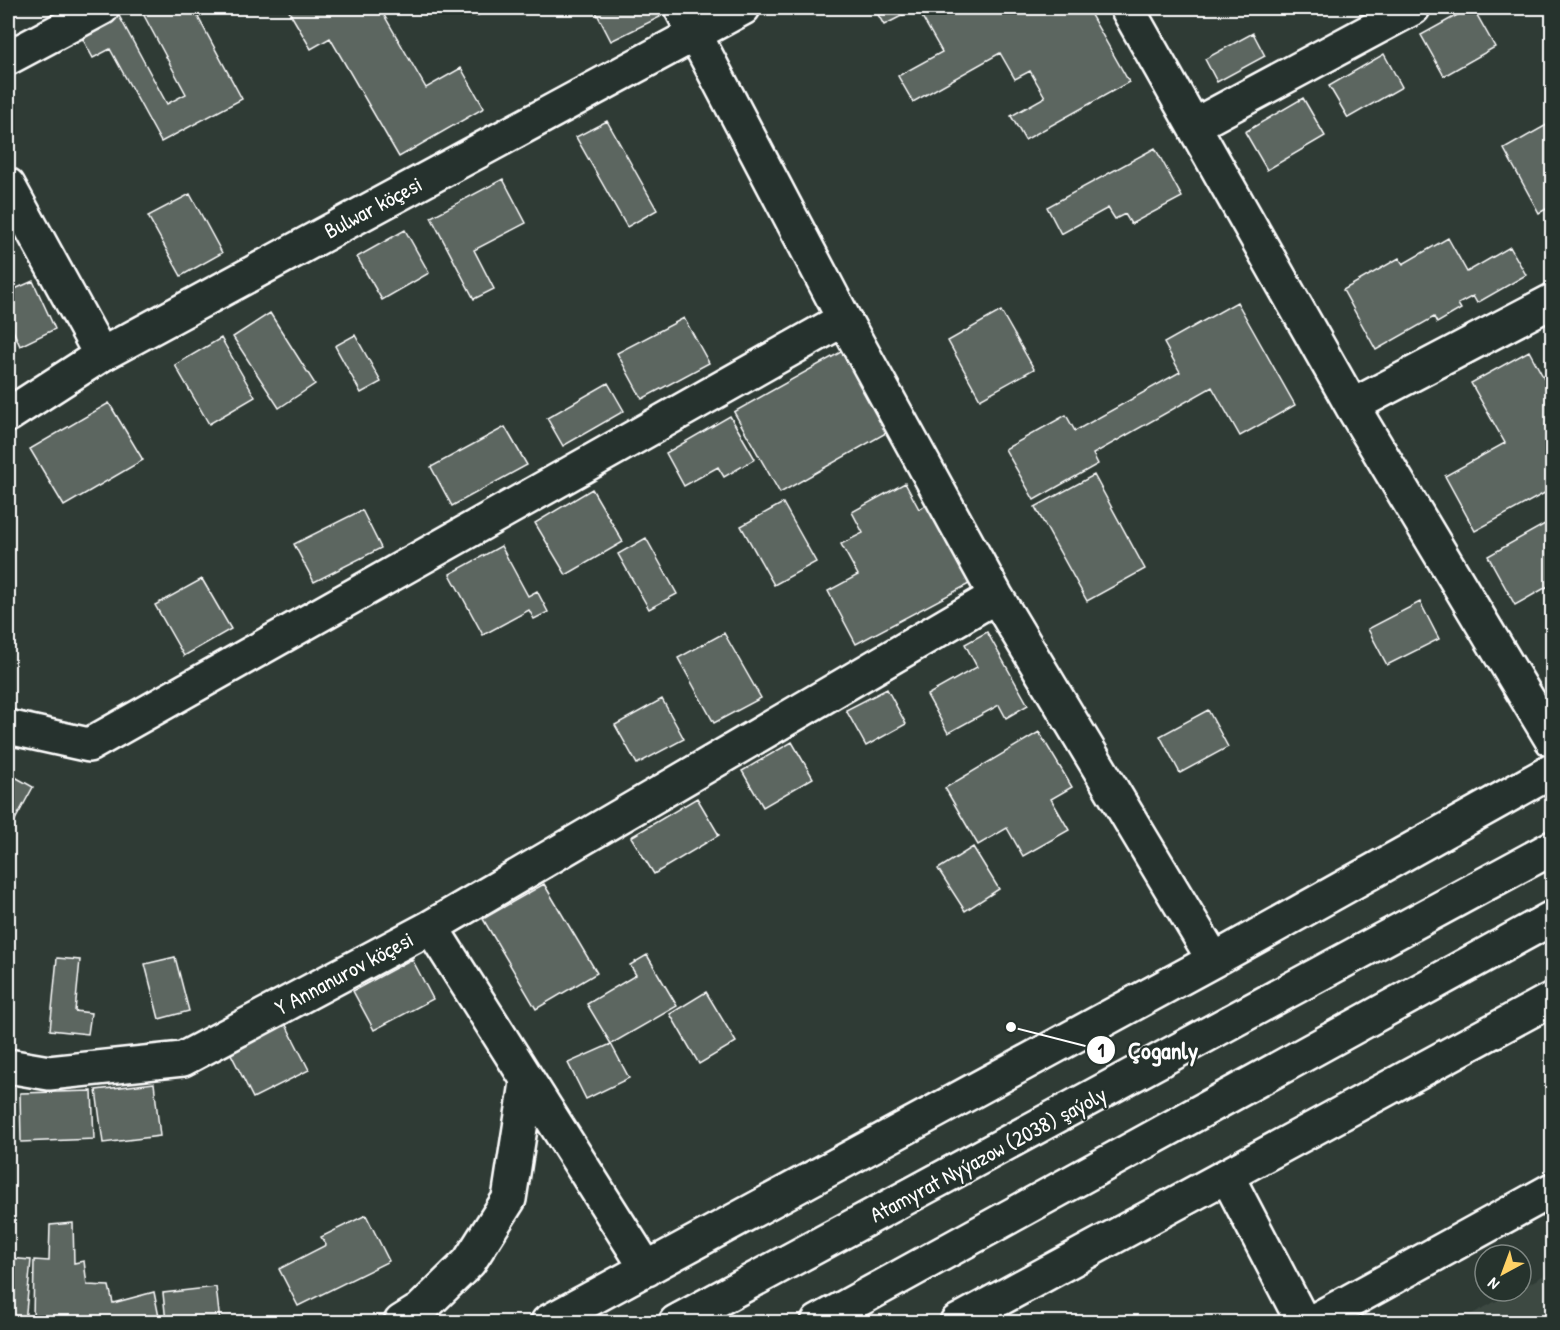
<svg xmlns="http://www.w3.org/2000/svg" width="1560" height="1330" viewBox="0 0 1560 1330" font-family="'Patrick Hand',sans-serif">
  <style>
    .built { fill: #3c4842 }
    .building { fill: #5b6661; stroke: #fff; stroke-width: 1.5 }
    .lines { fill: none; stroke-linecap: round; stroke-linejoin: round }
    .minor-casing { stroke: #fff; stroke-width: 38 }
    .major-casing { stroke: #fff; stroke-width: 38 }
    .minor { stroke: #26332d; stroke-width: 33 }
    .major { stroke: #26332d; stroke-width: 33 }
    .labels { text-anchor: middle; stroke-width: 4.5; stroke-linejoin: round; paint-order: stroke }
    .street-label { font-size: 22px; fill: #fff; stroke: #26332d }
    .leader { fill: none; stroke: #fff; stroke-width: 2 }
    .callout-dot { fill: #fff; stroke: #26332d; stroke-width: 2 }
    .mark-label { font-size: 18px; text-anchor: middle; font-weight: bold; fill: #111 }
    .callout-label { font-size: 24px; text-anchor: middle; font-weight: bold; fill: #fff; stroke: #26332d; stroke-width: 4.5; stroke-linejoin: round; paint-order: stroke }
  </style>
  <rect width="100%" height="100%" fill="#2f3b35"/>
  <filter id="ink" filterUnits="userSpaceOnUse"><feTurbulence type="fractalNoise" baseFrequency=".0167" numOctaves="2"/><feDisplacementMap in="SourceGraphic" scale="12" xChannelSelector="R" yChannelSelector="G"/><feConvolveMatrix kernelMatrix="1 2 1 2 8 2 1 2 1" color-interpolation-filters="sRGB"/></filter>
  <g filter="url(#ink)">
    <path class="built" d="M1552,1271V1322H1457L1515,1291H1521V1288Z"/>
    <path class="building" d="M146,8H215L198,17L242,99L161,142L110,49L93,58L80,34L118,14L167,104L186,94L141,10Z
      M287,8H397L384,15L426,88L461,68L484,108L399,157L330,38L311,49Z
      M471,8H492L476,16Z
      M594,8H655L660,17L611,41Z
      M874,8H1087L1129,82L1025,140L1011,116L1045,97L1030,71L1015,79L1000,53L913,102L898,76L942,52L917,8L884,25Z
      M1470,8H1473L1495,47L1444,76L1421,35Z
      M1253,33L1265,56L1217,82L1205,59Z
      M1384,54L1402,87L1348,118L1329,86Z
      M1303,98L1325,136L1267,170L1245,132Z
      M607,121L657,210L627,227L576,137Z
      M1550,123L1552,128V206L1539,213L1504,149Z
      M1155,148L1182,197L1131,224L1125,214L1115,219L1108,208L1061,234L1047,207Z
      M503,179L526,223L474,250L494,289L474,299L431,217Z
      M190,194L222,253L181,276L148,216Z
      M405,230L429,273L382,300L357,257Z
      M1448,238L1467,272L1510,247L1526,275L1477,303L1473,296L1458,304L1461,309L1437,323L1434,317L1376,350L1343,290L1399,258L1403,264Z
      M33,281L55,329L20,346L8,319V292Z
      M1237,302L1295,405L1240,436L1212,387L1093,454L1098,464L1034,500L1005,449L1066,415L1075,431L1180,372L1164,343Z
      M1001,311L1034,369L980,399L948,341Z
      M270,313L315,384L279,408L233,337Z
      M684,318L709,363L642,399L617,353Z
      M355,335L381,382L361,393L335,346Z
      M221,338L255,397L209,424L175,365Z
      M848,348L893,429L780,493L734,412Z
      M1529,351L1552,393V489L1475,531L1445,476L1505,443L1471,383Z
      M608,383L624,411L563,446L547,418Z
      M109,403L143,460L64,506L30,449Z
      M730,416L755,459L724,477L718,467L684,486L666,453Z
      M505,427L527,465L452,506L431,467Z
      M1094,475L1145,569L1087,601L1035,507Z
      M905,483L919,509L929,504L971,583L856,644L828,591L858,575L841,544L863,533L852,512Z
      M592,489L623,542L566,575L535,523Z
      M783,503L816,562L774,585L741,526Z
      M362,510L381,548L314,582L294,544Z
      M1552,520V584L1515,605L1488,556Z
      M646,538L677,594L649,609L618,554Z
      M501,546L528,596L537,591L548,612L534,619L529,610L483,635L450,574Z
      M202,579L231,629L184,656L155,605Z
      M1420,602L1439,639L1387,665L1368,629Z
      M987,632L1028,705L1006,718L999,705L948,733L927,695L977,667L965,644Z
      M724,633L761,698L714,723L678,658Z
      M887,689L906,724L866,746L846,710Z
      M662,699L684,739L637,764L615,725Z
      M1208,710L1228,747L1180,773L1160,736Z
      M1039,732L1072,787L1051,799L1069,830L1023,856L1007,828L978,845L945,788Z
      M792,742L813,778L763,807L742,771Z
      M8,773L33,787L8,833Z
      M697,798L719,835L654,874L631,837Z
      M973,847L999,889L965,911L938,869Z
      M544,884L597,973L536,1009L483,919Z
      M647,955L677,1006L611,1044L587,1004L636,975L630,965Z
      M175,957L189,1011L159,1019L145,964Z
      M57,958L80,960L75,1011L91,1013L88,1034L50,1030Z
      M412,959L433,999L374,1030L353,991Z
      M706,992L736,1042L699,1064L670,1014Z
      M285,1023L309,1070L253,1098L229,1050Z
      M611,1044L629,1078L586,1099L568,1063Z
      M154,1083L160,1136L103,1143L96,1090Z
      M92,1091L94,1139L21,1142L20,1093Z
      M366,1215L389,1261L298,1306L279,1269L326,1245L321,1237Z
      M73,1223L74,1263L84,1261L87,1285L109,1286L113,1303L154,1292L160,1322H33L34,1260L49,1261L50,1225Z
      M8,1258L31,1260L25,1322H8Z
      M216,1287L220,1322H166L163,1293Z"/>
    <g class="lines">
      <g class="minor-casing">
        <path id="minor" d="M681,8L844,319L996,596L1214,960
          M1127,8L1352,406L1552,740
          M8,58L102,8
          M1195,125L1413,8
          M8,185L101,355
          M1352,406L1552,301
          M8,415L101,355L743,8
          M8,727L89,745L844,319
          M431,927L996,596
          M8,1066L49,1073L183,1059L431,927L647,1269
          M1227,1176L1303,1322
          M401,1322L420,1310L469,1262L509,1199L527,1083
          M548,1322L1214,960L1552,771
          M957,1322L1552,999
          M1312,1322L1552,1190"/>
      </g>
      <g class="major-casing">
        <path id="major" d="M676,1322L1552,848
          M818,1322L1552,918"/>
      </g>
      <use href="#minor" class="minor"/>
      <use href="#major" class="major"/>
    </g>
  </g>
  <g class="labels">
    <g class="street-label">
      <text transform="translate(373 207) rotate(-28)" y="8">Bulwar köçesi</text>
      <text transform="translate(344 973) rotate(-28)" y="8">Y Annanurov köçesi</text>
      <text transform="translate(988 1154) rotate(-28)" y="8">Atamyrat Nyýazow (2038) şaýoly</text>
    </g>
  </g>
  <path class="leader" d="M1011 1027L1101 1050"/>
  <g class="callout-dot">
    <circle cx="1011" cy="1027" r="6"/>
    <circle cx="1101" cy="1050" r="15"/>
  </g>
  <g class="mark-label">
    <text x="1101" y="1057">1</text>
  </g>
  <g class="callout-label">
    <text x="1163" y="1059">Çoganly</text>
  </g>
  <rect width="1560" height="1330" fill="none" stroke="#26332d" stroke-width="30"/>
  <rect x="15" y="15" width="1530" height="1300" fill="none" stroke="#fff" stroke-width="2" filter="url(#ink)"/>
  <g transform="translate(1503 1273) rotate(221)"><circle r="28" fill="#26332d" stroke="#7d8581" stroke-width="1.5"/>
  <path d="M0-4.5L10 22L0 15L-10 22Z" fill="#ffd166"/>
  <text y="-9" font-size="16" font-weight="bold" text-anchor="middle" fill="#ffffff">N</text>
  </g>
</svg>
